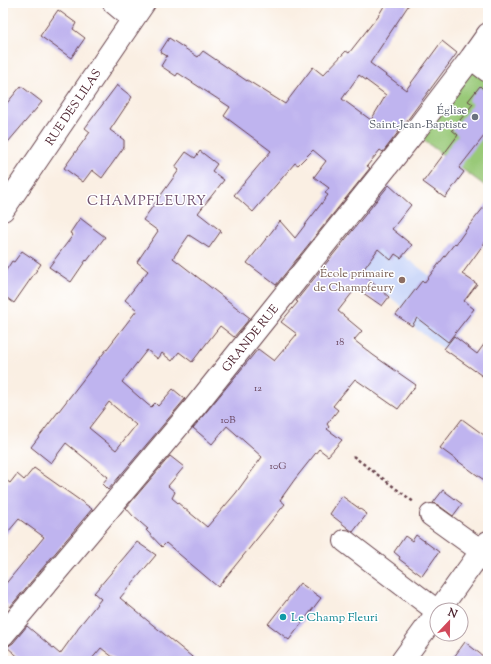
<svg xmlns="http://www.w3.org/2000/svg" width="491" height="664" viewBox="0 0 491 664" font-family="'Sorts Mill Goudy',serif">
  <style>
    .built { fill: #cfdaf9 }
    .green { fill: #99c978; stroke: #727452 }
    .building { fill: #bfb4ef; fill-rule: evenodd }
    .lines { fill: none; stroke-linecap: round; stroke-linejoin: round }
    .minor-casing { stroke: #643e47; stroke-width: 24 }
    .path { stroke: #643e47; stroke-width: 2.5; stroke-dasharray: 3 3; stroke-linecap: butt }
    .minor { stroke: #fff; stroke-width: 22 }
    .worship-dot { fill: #6b7280; stroke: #fff; stroke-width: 1.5 }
    .education-dot { fill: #8d6e63; stroke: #fff; stroke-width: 1.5 }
    .culture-dot { fill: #0f9aa8; stroke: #fff; stroke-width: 1.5 }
    .labels { text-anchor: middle; stroke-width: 3; stroke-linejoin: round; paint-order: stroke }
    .number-label { font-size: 10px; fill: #67445c }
    .street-label { font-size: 12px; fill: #4a1f2b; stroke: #fff }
    .worship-label { font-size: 12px; fill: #5b616d; stroke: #fff; text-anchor: end }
    .education-label { font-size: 12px; fill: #785e54; stroke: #fff; text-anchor: end }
    .culture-label { font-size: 12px; fill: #0d838f; stroke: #fff; text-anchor: start }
    .quarter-label { font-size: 14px; letter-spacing: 1px; fill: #735370; stroke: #fff }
  </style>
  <rect width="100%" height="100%" fill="#fff"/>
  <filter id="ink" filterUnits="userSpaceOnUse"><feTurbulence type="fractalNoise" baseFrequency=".025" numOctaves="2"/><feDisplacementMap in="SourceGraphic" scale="8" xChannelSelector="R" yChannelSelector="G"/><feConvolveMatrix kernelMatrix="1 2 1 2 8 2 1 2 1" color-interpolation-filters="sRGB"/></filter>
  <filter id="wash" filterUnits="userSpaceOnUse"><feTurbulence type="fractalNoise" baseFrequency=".012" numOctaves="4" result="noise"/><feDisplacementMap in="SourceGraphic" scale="16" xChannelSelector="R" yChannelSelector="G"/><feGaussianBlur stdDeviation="0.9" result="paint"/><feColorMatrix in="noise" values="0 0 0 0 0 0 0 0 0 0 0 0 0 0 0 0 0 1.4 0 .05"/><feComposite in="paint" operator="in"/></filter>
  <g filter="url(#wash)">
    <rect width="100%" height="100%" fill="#faefe3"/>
    <path class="built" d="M362,221L409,260L474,309L444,349L412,326L417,318L381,290L356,270Z"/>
    <path class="green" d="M470,65L488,72V188L419,137Z"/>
    <g id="blocks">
      <path class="building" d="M386,3H410L370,63L406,90L442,41L457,53L403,126L383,152L380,150L367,166L370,168L276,285L247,263L280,221L295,238L328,195L325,193L329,188L314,177L326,161L313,150L298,165L295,163L264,199L253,212L234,195L271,151L224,116L230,107L178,73L176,76L161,66L167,56L160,52L169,38L198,57L203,51L247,81V80L285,104L313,67L323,75L346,51L349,53L378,16ZM359,75L386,95L371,120L342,99Z
        M58,10L76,23L73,29L85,38L71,58L40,36Z
        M117,85L132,97L110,130L124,140V147L102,178L92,170L83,182L64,168L90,132L85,128Z
        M488,85V131L459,168L464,172L445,198L423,182L458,135L452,130L473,104L468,101L480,86L484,90Z
        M21,86L42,102L3,148V108Z
        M200,151L217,164L212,171L224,180L198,213L221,231L209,248L189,235L173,258L250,318L234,337L220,326L192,362L179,352L172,361L162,353L158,359L147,350L122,382L147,404L151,407L155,403L158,406L173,389L185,399L108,490L102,484L108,477L66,443L51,463L31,447L137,310L125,300L148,271L137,262L158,231L143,220L179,170L175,167L186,152L195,158ZM109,402L136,425L116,450L89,428Z
        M389,185L411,205L392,229L412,245L401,258L395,254L391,260L378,249L361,273L389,297L382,306L356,288L338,311L362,331L354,340L373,355L416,385L398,409L355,379L333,406L338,410L327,424L329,427L327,429L342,440L328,456L319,449L295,479L280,500L285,504L218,587L166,543L162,547L146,530L148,529L133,516L126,508L170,456L184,467L168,486L175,492L172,498L207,527L236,493L262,457L227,426L212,444L193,428L258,349L274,361L297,334L281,322L298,302L296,301Z
        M488,202V238L462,274L477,284L464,301L474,309L448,342L417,318L412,326L396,315L422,281L424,283L455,243L456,244L468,227Z
        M80,218L105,237L87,261L86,260L71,282L49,267L73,235L70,233Z
        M22,251L41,264L14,303L3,295V275L12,261L14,262Z
        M454,336L477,354L488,339V380L444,349Z
        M462,419L488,438V483L440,448Z
        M34,468L92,509L10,607L3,601V587L44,537L19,519L3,538V478L10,483L17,474L24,480Z
        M443,490L462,504L453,516L438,505L433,503Z
        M342,496L367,514L353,532L330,514Z
        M416,535L439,552L422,576L399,559L400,557L394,552L405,536L412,541Z
        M137,542L156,555L120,598L197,661H118L101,648L90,661H23L7,647L13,643L27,626L60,654L78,629H77L101,599L94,593Z
        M300,583L321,598L289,640L268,624Z
        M465,642L488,660V661H451Z"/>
    </g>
  </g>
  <g filter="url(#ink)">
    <use href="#blocks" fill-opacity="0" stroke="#643e47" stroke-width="1"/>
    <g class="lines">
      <g class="minor-casing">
        <path id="minor" d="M114,3L133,19
          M471,58L488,71
          M3,210L144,3
          M431,515L481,551
          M345,541L437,611
          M439,610L488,542
          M3,635L193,409L413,134L471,58L488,34
          M402,661L437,613"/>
      </g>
      <path class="path" d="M353,456L415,503"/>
      <use href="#minor" class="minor"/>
    </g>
  </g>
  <circle class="worship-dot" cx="475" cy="117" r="4"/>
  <circle class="education-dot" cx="402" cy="280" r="4"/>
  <circle class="culture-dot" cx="283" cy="617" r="4"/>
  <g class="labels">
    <g class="number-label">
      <text x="340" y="345">18</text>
      <text x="258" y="391">12</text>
      <text x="228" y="423">10B</text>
      <text x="278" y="469">10G</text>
    </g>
    <g class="street-label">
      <text transform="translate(73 107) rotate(-56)" y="4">RUE DES LILAS</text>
      <text transform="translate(250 338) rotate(-51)" y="4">GRANDE RUE</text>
    </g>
    <g class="worship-label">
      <text x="467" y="114">Église<tspan x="467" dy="14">Saint-Jean-Baptiste</tspan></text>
    </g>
    <g class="education-label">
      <text x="394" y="277">École primaire<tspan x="394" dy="14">de Champfeury</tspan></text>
    </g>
    <g class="culture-label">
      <text x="291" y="621">Le Champ Fleuri</text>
    </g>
    <g class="quarter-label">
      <text x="147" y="205">CHAMPFLEURY</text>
    </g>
  </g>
  <rect width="491" height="664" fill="none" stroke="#fff" stroke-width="16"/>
  <g transform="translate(449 622) rotate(22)"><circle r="19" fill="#ffffff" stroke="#b7a5aa"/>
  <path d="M0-3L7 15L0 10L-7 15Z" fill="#d1495b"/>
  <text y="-6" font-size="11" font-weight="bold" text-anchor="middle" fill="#4a1f2b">N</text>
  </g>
</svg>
